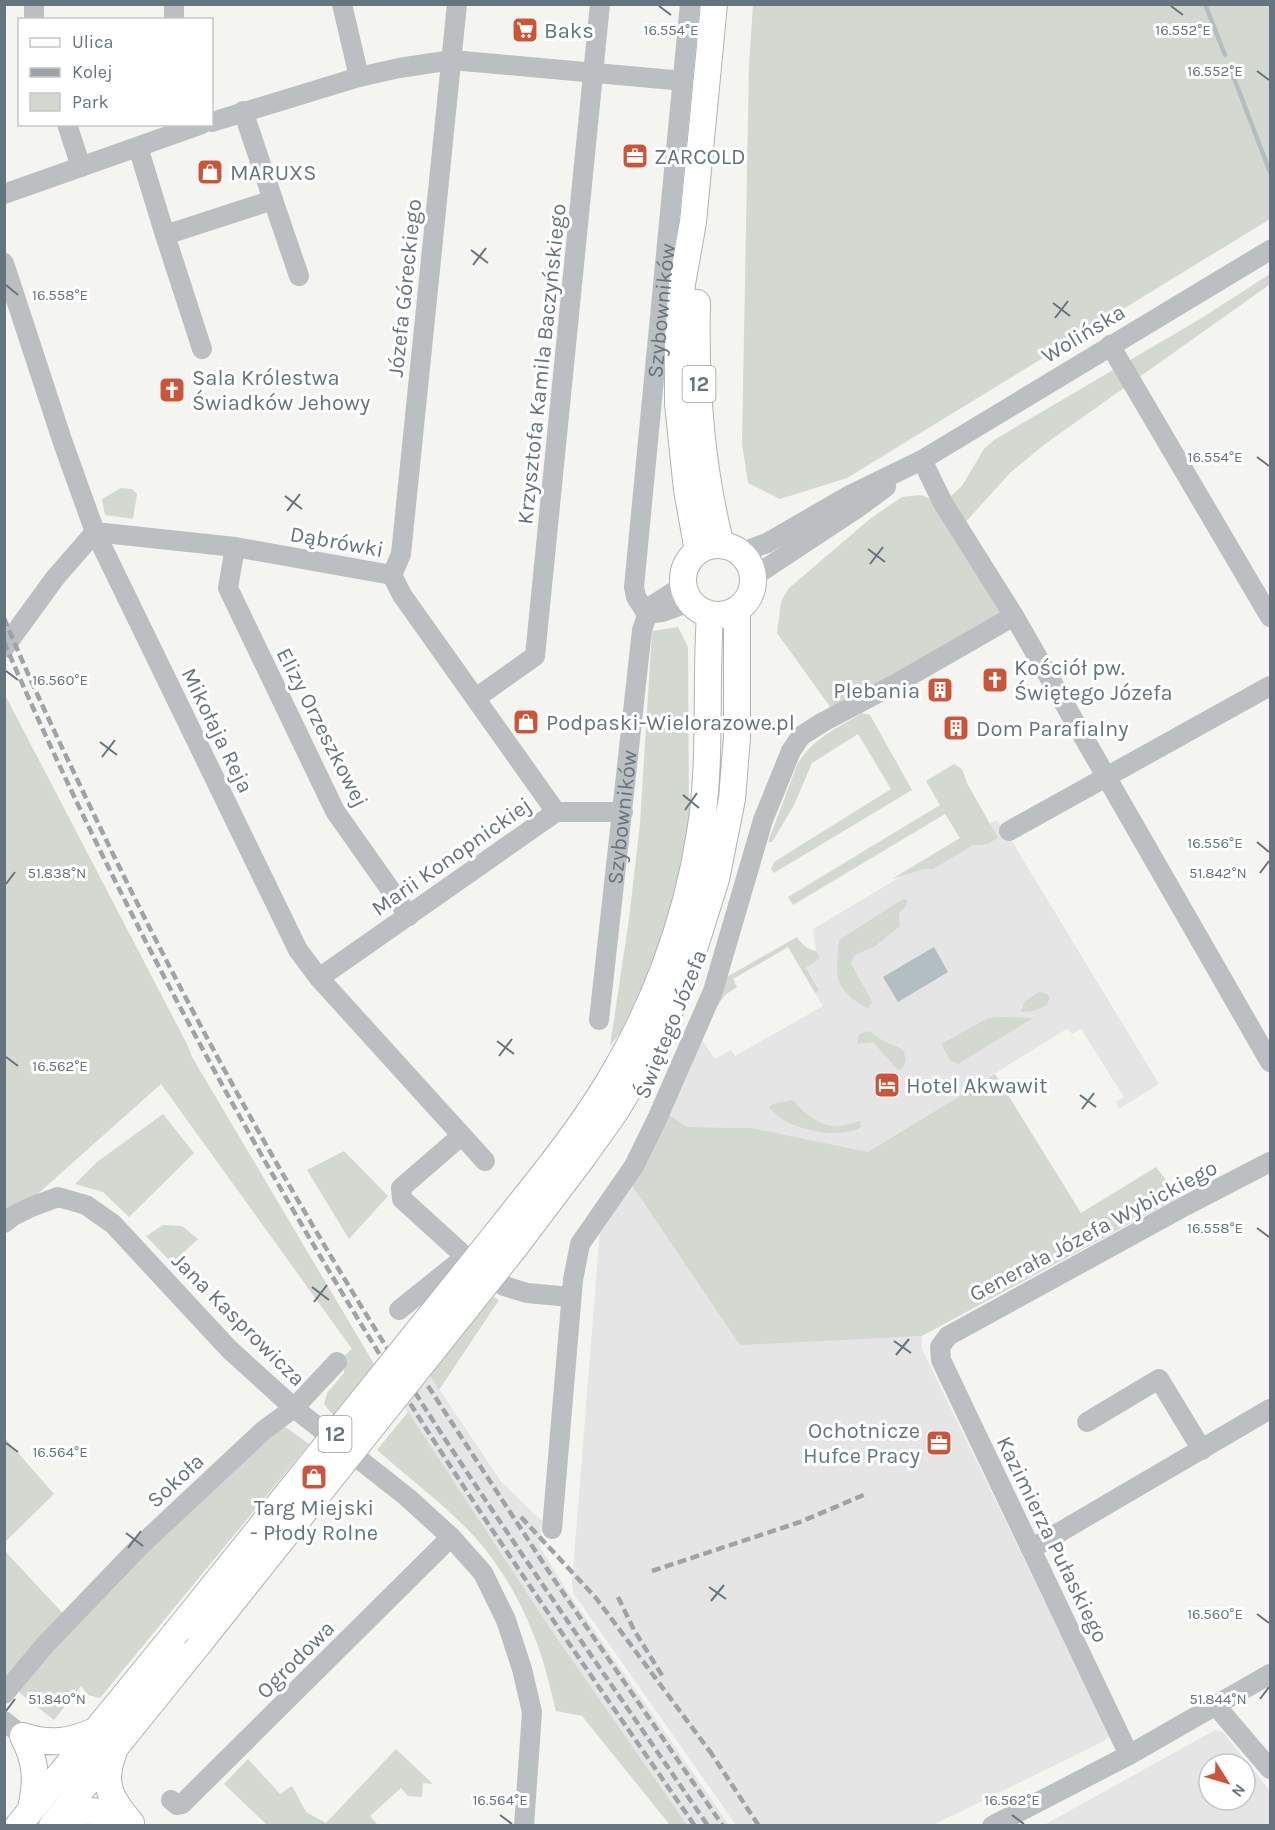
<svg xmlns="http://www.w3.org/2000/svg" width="1275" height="1830" viewBox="0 0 1275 1830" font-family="Karla,sans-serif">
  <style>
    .built { fill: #e4e5e4; fill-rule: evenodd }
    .green { fill: #d3d8d0 }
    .water { fill: #b3bec2 }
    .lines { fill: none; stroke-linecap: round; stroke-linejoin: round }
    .stream { stroke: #b3bec2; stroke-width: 4.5 }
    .major-casing { stroke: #afb3b6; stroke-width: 28 }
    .minor { stroke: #bbbfc2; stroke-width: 20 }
    .major { stroke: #fff; stroke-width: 26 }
    .rail { stroke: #9da3a7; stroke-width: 4.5; stroke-dasharray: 9 4.5; stroke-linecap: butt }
    .major-bridge-casing { stroke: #afb3b6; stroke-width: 28; stroke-linecap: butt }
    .major-bridge { stroke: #fff; stroke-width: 26 }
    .ticks { fill: none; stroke: #66747e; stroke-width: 2 }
    .labels { text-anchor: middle; stroke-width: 6; stroke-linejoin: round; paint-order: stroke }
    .shield { fill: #fff; stroke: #949ea5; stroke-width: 1.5 }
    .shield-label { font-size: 21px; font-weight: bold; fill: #66747e }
    .poi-label { font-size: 22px; fill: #66747e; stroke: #fff; text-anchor: start }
    .street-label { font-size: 22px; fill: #66747e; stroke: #fff }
    .ticks-label { font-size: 15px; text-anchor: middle; fill: #66747e; stroke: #fff; stroke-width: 6; stroke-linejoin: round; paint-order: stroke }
  </style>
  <rect width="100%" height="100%" fill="#f4f4f0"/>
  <path class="built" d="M996,820L1010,838L1159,1084L1119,1109L1116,1102L1124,1097L1081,1029L1072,1034L1068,1028L868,1152L752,1128L687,1127L669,1115L702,1040L715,1059L731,1050L735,1056L823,1006L815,993L819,989L806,968L820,958L816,951L813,929Z
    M631,1184L740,1344L922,1336L921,1347L1110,1736L1104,1741L933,1825H736L574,1594L572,1583L600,1230Z
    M429,1374L502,1483L542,1521L540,1547L567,1591L729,1825H687L550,1628L404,1407Z
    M1215,1730L1223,1732L1270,1791V1825H1044ZM1209,1764H1245V1800H1209Z"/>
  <path class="green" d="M753,5H1270V219L847,478L780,499L748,483L742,443L749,65Z
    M1270,274L1269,285L1045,444L1011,472L960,528L1014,616L836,715L777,633L781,602L788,589L871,518L902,497L920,495L943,503L962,486L984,449L994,440L1200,319Z
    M121,488L132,489L137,494L133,519L105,515L102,499Z
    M678,627L688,647L689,823L670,921L654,963L620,1033L610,1046L629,919L640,824L652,631Z
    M4,693L188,1046L192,1057L374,1364L333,1415L324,1404L327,1393L344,1373V1366L337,1362L352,1349L161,1084L5,1223Z
    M862,713L870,715L912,790L774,873L771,869L774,862L891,789L858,734L812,763L794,805L772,842H768L797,765C811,739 838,728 862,713Z
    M954,764L962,769L968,785L998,838L987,844L973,845L933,869H924L892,879L960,838L945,814L793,905L788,897L940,805L926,781Z
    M903,899L907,900L906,906L899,914L900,926L874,947L855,955L851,963L872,1002L868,1009C832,987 836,978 839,940Z
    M797,937C802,945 807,949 816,951L820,958L806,968L819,990L815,993L788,947L733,979L737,987L725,995L716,1008L725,978Z
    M1039,992L1045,993L1050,997L1047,1005L1033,1011L1021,1012L1025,1001Z
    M1000,1017L1033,1018L958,1064L950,1060L941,1044L988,1018Z
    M870,1031C878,1041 892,1043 903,1050L906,1059L903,1068L898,1070L873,1042L857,1044L859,1034Z
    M995,1074L1081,1213L1156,1167L1179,1197L922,1336L740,1345L631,1184L669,1115L687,1127L752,1128L868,1152Z
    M793,1100C804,1113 822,1129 842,1126C848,1125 854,1122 860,1121L861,1127C842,1139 798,1131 779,1117C776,1115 772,1110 769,1107L773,1104Z
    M163,1114L194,1153L129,1217L103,1192L75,1184L97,1162Z
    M344,1151L388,1196L349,1239L307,1170Z
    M163,1225L182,1226L198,1239L172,1263L146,1236Z
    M492,1296L499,1300L439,1390L429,1374Z
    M408,1412L550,1628L687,1825H670L582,1716L556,1711C550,1688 545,1663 536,1641C524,1608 507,1577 485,1549C455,1512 413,1482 377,1450Z
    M277,1426L287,1428L309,1444L100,1698L88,1695L81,1686L54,1720L11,1686L5,1694L4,1550L69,1620Z
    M5,1438L54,1494L5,1542H4Z
    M396,1749L433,1784L423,1783L422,1797L408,1796L401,1788L370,1816L378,1825H267L224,1784L248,1759L280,1794L292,1786L306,1812L326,1823Z"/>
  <path class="water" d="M934,947L948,972L898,1002L883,977Z"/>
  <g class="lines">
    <path class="stream" d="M1205,4L1225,55
      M1229,65L1270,172"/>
    <g class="major-casing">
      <path id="major" d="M697,303C695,383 701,468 721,545
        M683 580a35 35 0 1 1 70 0a35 35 0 1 1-70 0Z
        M698,551L687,490L678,404V337L682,284L693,222L714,4
        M497,1233C533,1187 572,1141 603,1091C652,1013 686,924 700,833C712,761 705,687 710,615
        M515,1247L583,1157L615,1112L653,1049L686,974L716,879L732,799L737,737V610
        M23,1736C37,1763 37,1780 31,1809
        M23,1736C50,1745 70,1742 95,1731
        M114,1751C101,1784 110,1798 131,1823
        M56,1821C81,1803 105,1812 131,1823
        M18,1826L174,1635
        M52,1826L201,1641"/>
    </g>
    <g class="minor">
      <path d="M342,4L359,77"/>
      <path d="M34,20V4"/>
      <path d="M174,20V4"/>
      <path d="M212,122L359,77L399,68L452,60L684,81"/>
      <path d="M67,124L81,167"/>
      <path d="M138,147L165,235L273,200L243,111"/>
      <path d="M4,194L202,124"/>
      <path d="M273,200L299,276"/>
      <path d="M165,235L202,349"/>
      <path d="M4,263L63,443L95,532L298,950L319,978L485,1161"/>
      <path d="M1110,345L1270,617"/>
      <path d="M922,460L943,503L1014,616L1270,1062"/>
      <path d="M235,547L228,588L335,811L409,916"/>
      <path d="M740,553L767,543L850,495L922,460L1270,250"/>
      <path d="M392,575L401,554L457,4"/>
      <path d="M753,577L856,509L886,487"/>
      <path id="s1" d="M647,614L636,597L634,587L690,4"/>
      <path d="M647,614L662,612L690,602"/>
      <path d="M4,648L55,578L95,532L235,547L392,575L402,595L556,812"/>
      <path d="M476,698L535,656L600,4"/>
      <path d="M1009,831L1270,686"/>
      <path d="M319,978L556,812H623"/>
      <path id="s2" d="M599,1020L642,630L650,607L683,586"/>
      <path d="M461,1136L401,1188L402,1199L479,1269L504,1286L527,1293L571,1297"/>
      <path d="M4,1223L13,1216L31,1207L58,1197L86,1205L113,1224L229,1349L294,1408L407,1497L451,1537L483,1573L506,1620L522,1669L532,1712L524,1826"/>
      <path d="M399,1310L465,1257"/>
      <path d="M1087,1422L1159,1379L1202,1450"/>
      <path d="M552,1529L573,1280L580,1244L634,1166L657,1119L713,991L763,820L791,751L801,736L823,722L899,682L1014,616"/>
      <path d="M1031,1549L1270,1409"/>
      <path d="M4,1694L45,1645L140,1546L264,1430L294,1408L337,1362"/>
      <path d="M1216,1706L1270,1769"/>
      <path d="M4,1721L23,1736"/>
      <path d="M1129,1755L941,1360L940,1347L948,1336L1185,1206L1270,1162"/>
      <path d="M171,1800L177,1805L182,1804L451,1537"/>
      <path d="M992,1826L1129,1755L1270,1674"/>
    </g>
    <use href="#major" class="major"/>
    <path class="rail" d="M4,618C33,688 66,756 98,823C199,1034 315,1239 443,1436C529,1567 619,1695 708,1826
      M4,642C119,908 259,1163 413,1408C503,1550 599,1687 695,1826
      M428,1386L553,1578L723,1826
      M521,1517L596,1598L714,1757
      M652,1571L800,1522L866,1494
      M618,1597L634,1630L663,1677
      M709,1750L759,1826"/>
    <g class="major-bridge-casing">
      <path id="major-bridge" d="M174,1635L497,1233
        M201,1641L515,1247"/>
    </g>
    <use href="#major-bridge" class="major-bridge"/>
  </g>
  <path class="ticks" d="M659,6L671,15M1171,6L1183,15M1257,71L1269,80M471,250L488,263M473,265L486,248M6,285L18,295M1053,303L1070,316M1055,318L1068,301M1257,457L1269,466M285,496L302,509M287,511L300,494M868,549L885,562M870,564L883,547M6,671L18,680M100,742L117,755M102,757L115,740M683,795L699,808M685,810L697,793M1257,842L1269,852M1260,873L1269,861M6,884L15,872M497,1041L514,1054M499,1056L512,1039M6,1057L18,1066M1080,1095L1096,1107M1082,1109L1094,1093M1257,1228L1269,1237M312,1287L329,1300M314,1302L327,1285M894,1341L911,1353M896,1355L909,1339M6,1443L18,1452M126,1533L143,1546M128,1548L141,1531M709,1587L726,1599M711,1601L724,1585M1257,1614L1269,1623M1260,1699L1269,1687M6,1711L15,1699M500,1815L512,1824M1012,1815L1024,1824"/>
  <defs>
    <g id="supermarket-square" transform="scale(1.35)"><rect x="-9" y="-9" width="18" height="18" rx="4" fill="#cc5438" stroke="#fff"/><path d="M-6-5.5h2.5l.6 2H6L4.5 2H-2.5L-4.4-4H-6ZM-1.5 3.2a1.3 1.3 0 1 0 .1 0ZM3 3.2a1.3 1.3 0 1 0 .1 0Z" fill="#fff"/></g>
    <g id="office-square" transform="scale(1.35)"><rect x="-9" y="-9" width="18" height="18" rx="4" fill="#cc5438" stroke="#fff"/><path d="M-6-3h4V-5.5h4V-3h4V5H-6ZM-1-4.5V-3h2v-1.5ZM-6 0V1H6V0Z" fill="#fff"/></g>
    <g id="shop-square" transform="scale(1.35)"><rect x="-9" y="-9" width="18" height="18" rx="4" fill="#cc5438" stroke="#fff"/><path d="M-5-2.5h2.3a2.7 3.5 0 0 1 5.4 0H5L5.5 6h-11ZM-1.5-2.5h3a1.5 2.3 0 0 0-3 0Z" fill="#fff"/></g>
    <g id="church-square" transform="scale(1.35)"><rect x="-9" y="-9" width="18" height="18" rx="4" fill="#cc5438" stroke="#fff"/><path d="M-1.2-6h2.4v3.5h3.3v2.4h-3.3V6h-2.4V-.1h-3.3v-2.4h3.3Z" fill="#fff"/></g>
    <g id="building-square" transform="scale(1.35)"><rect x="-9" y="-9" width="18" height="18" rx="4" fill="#cc5438" stroke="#fff"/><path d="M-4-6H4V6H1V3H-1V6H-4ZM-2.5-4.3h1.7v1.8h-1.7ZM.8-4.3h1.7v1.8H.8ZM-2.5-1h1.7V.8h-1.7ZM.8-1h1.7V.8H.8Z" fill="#fff"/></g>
    <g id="hotel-square" transform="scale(1.35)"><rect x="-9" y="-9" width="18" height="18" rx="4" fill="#cc5438" stroke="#fff"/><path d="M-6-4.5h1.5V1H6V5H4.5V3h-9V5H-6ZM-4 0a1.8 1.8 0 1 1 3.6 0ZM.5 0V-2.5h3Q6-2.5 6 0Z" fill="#fff"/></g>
  </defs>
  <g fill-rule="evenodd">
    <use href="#supermarket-square" x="525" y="30"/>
    <use href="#office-square" x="635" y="156"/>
    <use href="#shop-square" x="210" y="172"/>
    <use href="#church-square" x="172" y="390"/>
    <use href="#church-square" x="995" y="680"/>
    <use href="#building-square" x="940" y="690"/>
    <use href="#shop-square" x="526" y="722"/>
    <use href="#building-square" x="956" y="728"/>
    <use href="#hotel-square" x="887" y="1085"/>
    <use href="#office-square" x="939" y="1443"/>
    <use href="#shop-square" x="314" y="1477"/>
  </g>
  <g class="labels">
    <g class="shield">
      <rect x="682.5" y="366" width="33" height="36" rx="4.5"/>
      <rect x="318.5" y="1416" width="33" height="36" rx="4.5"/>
    </g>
    <g class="shield-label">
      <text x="699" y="391">12</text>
      <text x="335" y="1441">12</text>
    </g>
    <g class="poi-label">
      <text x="544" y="38">Baks</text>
      <text x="654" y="164">ZARCOLD</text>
      <text x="230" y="180">MARUXS</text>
      <text x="192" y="385">Sala Królestwa<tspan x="192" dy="25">Świadków Jehowy</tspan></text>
      <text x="1014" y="675">Kościół pw.<tspan x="1014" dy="25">Świętego Józefa</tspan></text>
      <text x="920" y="698" text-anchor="end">Plebania</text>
      <text x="546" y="730">Podpaski-Wielorazowe.pl</text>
      <text x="976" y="736">Dom Parafialny</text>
      <text x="906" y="1093">Hotel Akwawit</text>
      <text x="920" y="1438" text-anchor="end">Ochotnicze<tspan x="920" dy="25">Hufce Pracy</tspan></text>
      <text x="314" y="1515" text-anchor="middle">Targ Miejski<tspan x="314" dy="25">- Płody Rolne</tspan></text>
    </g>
    <g class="street-label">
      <text transform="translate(404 288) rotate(-84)" y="8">Józefa Góreckiego</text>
      <text dy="8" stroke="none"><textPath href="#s1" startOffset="308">Szybowników</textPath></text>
      <text transform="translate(1083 333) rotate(-31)" y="8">Wolińska</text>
      <text transform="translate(541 364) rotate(-84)" y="8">Krzysztofa Kamila Baczyńskiego</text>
      <text transform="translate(337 541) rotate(10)" y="8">Dąbrówki</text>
      <text transform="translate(323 727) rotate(63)" y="8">Elizy Orzeszkowej</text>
      <text transform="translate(218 730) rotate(64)" y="8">Mikołaja Reja</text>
      <text dy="8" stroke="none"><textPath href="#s2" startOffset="204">Szybowników</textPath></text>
      <text transform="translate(451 856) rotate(-35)" y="8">Marii Konopnickiej</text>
      <text transform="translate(670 1024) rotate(-68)" y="8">Świętego Józefa</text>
      <text transform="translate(1093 1230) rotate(-28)" y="8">Generała Józefa Wybickiego</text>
      <text transform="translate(239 1319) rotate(45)" y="8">Jana Kasprowicza</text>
      <text transform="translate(175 1480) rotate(-43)" y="8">Sokoła</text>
      <text transform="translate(1053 1539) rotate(64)" y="8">Kazimierza Pułaskiego</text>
      <text transform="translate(295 1659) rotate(-45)" y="8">Ogrodowa</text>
    </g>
  </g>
  <g class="ticks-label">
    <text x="671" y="35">16.554°E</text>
    <text x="1183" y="35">16.552°E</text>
    <text x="1215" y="76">16.552°E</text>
    <text x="60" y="300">16.558°E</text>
    <text x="1215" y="462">16.554°E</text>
    <text x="60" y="685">16.560°E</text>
    <text x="1215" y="848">16.556°E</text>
    <text x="57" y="878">51.838°N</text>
    <text x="1218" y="878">51.842°N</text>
    <text x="60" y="1071">16.562°E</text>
    <text x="1215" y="1233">16.558°E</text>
    <text x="60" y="1457">16.564°E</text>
    <text x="1215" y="1619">16.560°E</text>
    <text x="57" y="1704">51.840°N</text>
    <text x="1218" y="1704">51.844°N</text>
    <text x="500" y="1805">16.564°E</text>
    <text x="1012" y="1805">16.562°E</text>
  </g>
  <rect width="1275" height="1830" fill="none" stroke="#66747e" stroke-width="12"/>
  <rect x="18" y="18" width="195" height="108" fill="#ffffff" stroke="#c2c7cb" stroke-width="1.5"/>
  <rect x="30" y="38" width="30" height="9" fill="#ffffff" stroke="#c2c7cb" stroke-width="1.5"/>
  <text x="72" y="48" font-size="18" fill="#66747e">Ulica</text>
  <rect x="30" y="68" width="30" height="9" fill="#9da3a7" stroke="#c2c7cb" stroke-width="1.5"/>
  <text x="72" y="78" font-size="18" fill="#66747e">Kolej</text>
  <rect x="30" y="93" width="30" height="18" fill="#d3d8d0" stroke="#c2c7cb" stroke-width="1.5"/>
  <text x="72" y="108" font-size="18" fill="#66747e">Park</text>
  <g transform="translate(1227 1782) rotate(127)"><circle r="28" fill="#ffffff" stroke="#c2c7cb" stroke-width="1.5"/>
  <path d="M0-4.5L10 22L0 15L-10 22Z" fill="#cc5438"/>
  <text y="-9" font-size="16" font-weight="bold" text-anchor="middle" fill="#66747e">N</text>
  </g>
</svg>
